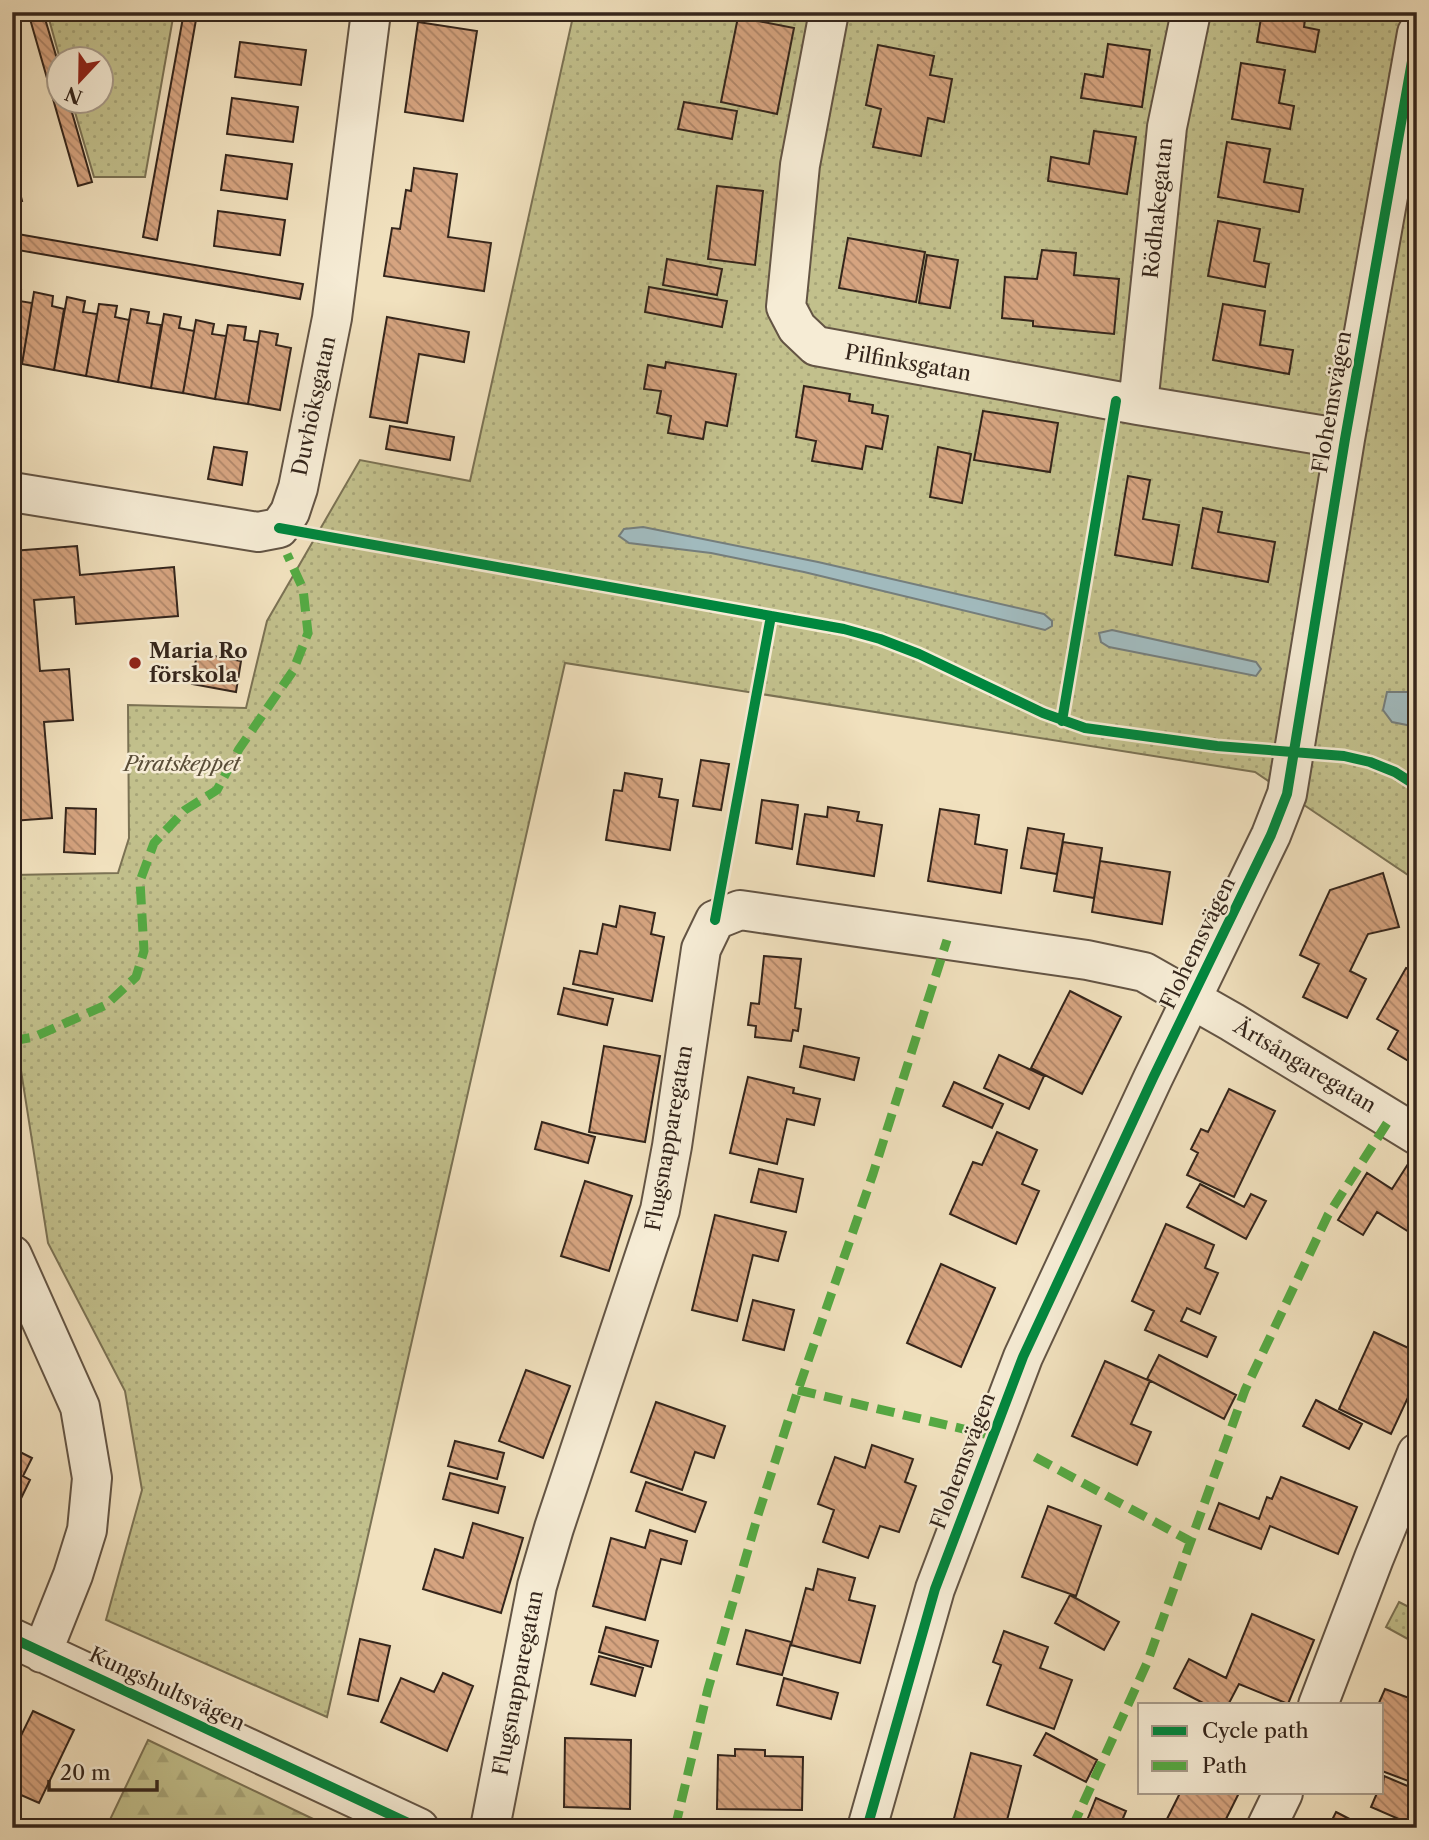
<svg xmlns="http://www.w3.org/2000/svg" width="1429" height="1840" viewBox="0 0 1429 1840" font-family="'Libre Caslon Text',serif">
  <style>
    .grass { fill: url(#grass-dots); stroke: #7b7254; stroke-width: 2 }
    .forest { fill: url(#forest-firs); stroke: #7b7254; stroke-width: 2 }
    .water { fill: #a1babd; stroke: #757e7c; stroke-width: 2 }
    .building { fill: url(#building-back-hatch); stroke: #34251b; stroke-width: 2 }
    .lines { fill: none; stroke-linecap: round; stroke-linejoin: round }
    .minor-casing { stroke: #635444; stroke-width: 42 }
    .minor { stroke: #f6ecd5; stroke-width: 38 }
    .quiet { stroke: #54aa43; stroke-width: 9; stroke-dasharray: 18 9; stroke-linecap: butt }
    .cycleway-casing { stroke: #f6ecd5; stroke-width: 15 }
    .cycleway { stroke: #00873e; stroke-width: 10 }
    .poi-dot { fill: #8f2418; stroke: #f6ecd5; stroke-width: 2.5 }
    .labels { text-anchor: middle; stroke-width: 5; stroke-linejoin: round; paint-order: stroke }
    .street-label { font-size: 21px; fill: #34251b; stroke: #f6ecd5 }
    .poi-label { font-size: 21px; font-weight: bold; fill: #34251b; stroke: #f6ecd5; text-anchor: start }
    .park-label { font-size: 21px; font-style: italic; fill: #584c37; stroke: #f6ecd5 }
  </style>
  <defs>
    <pattern id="grass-dots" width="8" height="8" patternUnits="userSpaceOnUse" patternTransform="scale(1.75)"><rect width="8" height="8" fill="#c2c08c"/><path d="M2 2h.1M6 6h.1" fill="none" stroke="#a7a578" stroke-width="1.8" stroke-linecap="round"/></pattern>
    <pattern id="forest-firs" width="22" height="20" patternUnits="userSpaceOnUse" patternTransform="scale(1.75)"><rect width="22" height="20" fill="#c2c08c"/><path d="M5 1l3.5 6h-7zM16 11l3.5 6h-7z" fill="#a7a578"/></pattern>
    <pattern id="building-back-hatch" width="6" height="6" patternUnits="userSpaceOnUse" patternTransform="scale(1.75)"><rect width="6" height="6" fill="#d6a480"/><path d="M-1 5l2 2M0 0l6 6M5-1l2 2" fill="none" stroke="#ae8568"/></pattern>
  </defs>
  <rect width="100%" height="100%" fill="#f1e1be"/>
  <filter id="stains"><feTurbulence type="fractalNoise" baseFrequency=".00286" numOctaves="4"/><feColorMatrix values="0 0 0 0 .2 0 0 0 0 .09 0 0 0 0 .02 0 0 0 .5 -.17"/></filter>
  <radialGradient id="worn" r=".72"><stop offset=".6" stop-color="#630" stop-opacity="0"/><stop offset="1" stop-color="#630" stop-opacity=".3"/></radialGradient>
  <path class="grass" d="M47,12H174L145,177H94L72,102H102V60L60,59Z
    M574,12H1417V881L1255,772L565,663L327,1717L106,1620L142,1490L125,1391L48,1243L12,1013V875L118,873L129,838L128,705L246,708L267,621L360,460L470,481Z
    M1399,1602L1417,1611V1644L1386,1627Z"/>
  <path class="forest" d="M148,1740L332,1828H106Z"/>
  <path class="water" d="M643,527L818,562L1044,614L1052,621V626L1045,630L804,572L711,553L629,543L619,536L624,529Z
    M1112,630L1256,662L1261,669L1256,676L1109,647L1101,642L1099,633Z
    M1387,692H1417V727L1392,722L1383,710Z"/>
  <path class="building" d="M28,12H43L60,69V102H69L92,182L78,186Z
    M184,12L197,14L157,240L143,237Z
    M1262,12H1306L1304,27L1319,30L1315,52L1257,42Z
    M738,17L794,28L777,114L721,102Z
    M418,22L477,31L463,121L405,112Z
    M240,42L306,50L301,85L235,77Z
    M1108,44L1150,50L1142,107L1081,98L1085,74L1103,77Z
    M878,45L934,56L930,75L952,79L944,122L928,118L921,156L873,147L881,109L866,105Z
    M1241,63L1285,70L1279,103L1294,106L1290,129L1232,119Z
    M232,98L298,107L293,142L227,134Z
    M684,102L737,111L732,139L678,129Z
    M1094,131L1136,137L1127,194L1048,181L1051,157L1089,164Z
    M1227,142L1270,149L1264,182L1303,189L1299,212L1218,197Z
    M226,155L292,164L287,199L221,190Z
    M414,168L457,174L448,237L491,243L484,291L384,276L392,228L400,229L406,190L411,191Z
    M17,181L22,201L12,203V182Z
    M717,186L763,191L755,265L708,259Z
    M218,211L285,220L280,255L214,246Z
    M1218,221L1260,229L1254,261L1269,264L1265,287L1208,276Z
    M12,233L303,284L300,299L12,249Z
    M848,238L925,252L916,302L839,288Z
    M1042,250L1076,253L1074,275L1119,279L1114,334L1033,326V321L1002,318L1005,277L1037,279Z
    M927,255L958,260L950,308L919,303Z
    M667,259L722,269L717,295L663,285Z
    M649,287L727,301L722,327L645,312Z
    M12,288L21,290L19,301L32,303L22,364L12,363Z
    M34,292L53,296L52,306L64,309L54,370L22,364Z
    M67,297L85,301L83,312L97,314L86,376L54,370Z
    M99,304L117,306L115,317L129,320L118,382L86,376Z
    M1223,304L1265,311L1260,345L1293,350L1289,374L1213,360Z
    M131,309L149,312L147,323L161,325L151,388L118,382Z
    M164,314L181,317L179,328L194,331L183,393L151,388Z
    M387,317L469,332L464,362L419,354L407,423L370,417Z
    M196,320L214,324L212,334L226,336L215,399L183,393Z
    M228,325L246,327L244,340L258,342L248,404L215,399Z
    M260,331L278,334L276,345L291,348L280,410L248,404Z
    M666,362L736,374L727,426L706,422L703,439L668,433L671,416L657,413L661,391L644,389L648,365L665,368Z
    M804,386L850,394L849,401L873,405L872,413L888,416L882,449L866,446L862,469L812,461L816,441L796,437Z
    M983,411L1058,423L1050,472L974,460Z
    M390,426L454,437L450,460L386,449Z
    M214,447L247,452L242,485L208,479Z
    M938,447L971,454L962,503L930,497Z
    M1128,476L1150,480L1143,519L1179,525L1172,565L1115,555Z
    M1203,508L1222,512L1218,532L1275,542L1268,582L1192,568Z
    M77,546L80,575L174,567L178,616L76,624L74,597L34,600L40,671L69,669L73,720L44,722L52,818L12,821V551Z
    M197,653L241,661L236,692L192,684Z
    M701,760L729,764L721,810L693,806Z
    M625,773L662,779L659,797L678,800L670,850L606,840L614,790L622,791Z
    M762,800L798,805L792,849L756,843Z
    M828,807L859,812L857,821L882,825L874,876L797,864L805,814L827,817Z
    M66,808L96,809L95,854L64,852Z
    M940,809L979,815L975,844L1007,850L1001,893L928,881Z
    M1028,828L1064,834L1057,874L1021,868Z
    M1063,842L1102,848L1094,898L1054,891Z
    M1100,861L1170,872L1162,924L1092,912Z
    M1383,873L1399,927L1368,934L1350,971L1366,979L1347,1018L1303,997L1319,964L1300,955L1330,890Z
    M620,906L655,913L651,934L664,937L652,1001L573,984L580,951L597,954L603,924L616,927Z
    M764,956L801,959L795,1008L801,1009L798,1031L793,1030L791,1041L755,1037L756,1026L748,1025L751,1003L759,1004Z
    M1406,968L1417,974V1066L1388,1049L1398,1031L1377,1019Z
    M564,988L613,999L607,1025L558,1014Z
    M1070,991L1121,1017L1082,1094L1031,1068Z
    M604,1046L660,1056L645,1142L589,1132Z
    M804,1046L859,1058L854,1080L800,1067Z
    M999,1055L1044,1076L1029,1109L984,1088Z
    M748,1077L794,1088L793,1093L820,1099L814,1125L787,1119L777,1164L730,1153Z
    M954,1082L1003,1104L992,1128L943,1106Z
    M1229,1089L1275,1111L1234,1197L1187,1175L1198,1153L1191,1149L1201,1129L1208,1132Z
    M542,1122L595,1137L588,1163L535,1149Z
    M997,1132L1037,1150L1022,1184L1039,1191L1016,1244L950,1214L973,1162L982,1165Z
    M1408,1164L1417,1169V1237L1377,1212L1363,1235L1338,1220L1367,1173L1392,1189Z
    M759,1169L803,1179L796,1212L751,1202Z
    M585,1181L632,1196L609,1271L561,1256Z
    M1200,1184L1244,1207L1251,1194L1266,1201L1246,1239L1187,1207Z
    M715,1215L786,1232L778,1261L753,1255L737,1321L692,1310Z
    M1166,1224L1214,1245L1205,1268L1218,1273L1200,1314L1187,1308L1181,1321L1216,1337L1207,1357L1145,1330L1154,1311L1132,1301Z
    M941,1264L995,1288L961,1367L907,1343Z
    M753,1300L794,1310L784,1350L743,1340Z
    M1374,1332L1417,1352V1378L1391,1434L1339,1409Z
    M1159,1355L1236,1395L1224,1419L1147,1379Z
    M1105,1361L1150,1381L1131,1424L1151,1432L1137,1465L1072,1436Z
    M526,1370L570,1386L543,1458L499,1441Z
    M1316,1400L1362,1424L1349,1449L1303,1426Z
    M656,1402L725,1426L714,1458L695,1452L682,1490L631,1472Z
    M455,1441L504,1453L497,1479L448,1466Z
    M872,1445L913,1459L905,1482L916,1486L899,1532L880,1526L868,1558L823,1542L834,1510L818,1504L835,1457L865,1468Z
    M12,1448L32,1458L23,1476L30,1480L12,1517Z
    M450,1473L505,1487L498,1513L443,1499Z
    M1281,1477L1357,1507L1338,1554L1270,1526L1261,1549L1209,1529L1219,1503L1259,1519L1267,1497L1272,1499Z
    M646,1482L706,1502L695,1532L636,1511Z
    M1048,1506L1101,1526L1076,1596L1022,1577Z
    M473,1523L523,1538L501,1613L423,1589L435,1549L463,1558Z
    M650,1530L687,1541L681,1564L661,1559L645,1620L593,1606L611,1538L645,1548Z
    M818,1569L855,1578L849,1600L875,1606L860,1663L791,1645L806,1588L813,1590Z
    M1070,1595L1119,1622L1104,1650L1055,1623Z
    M1252,1614L1314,1640L1288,1704L1239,1684L1228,1705H1207L1174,1688L1189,1659L1226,1678Z
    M606,1627L658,1641L651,1667L599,1652Z
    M746,1630L791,1642L782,1675L737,1664Z
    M1004,1631L1048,1647L1040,1668L1072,1680L1054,1729L987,1705L1001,1665L993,1662Z
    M360,1639L390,1646L378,1701L348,1694Z
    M599,1656L643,1668L635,1696L591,1684Z
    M443,1673L473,1686L447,1751L381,1722L401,1678L434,1692Z
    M784,1678L838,1693L831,1719L777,1705Z
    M1385,1689L1417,1701V1766L1411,1782L1382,1771V1705H1378Z
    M33,1711L74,1730L39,1803L12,1791V1754Z
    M1046,1733L1097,1760L1086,1782L1034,1755Z
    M565,1738L631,1740L630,1809L564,1807Z
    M735,1749L765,1750V1756L803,1757L802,1810L717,1809L718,1755L735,1756Z
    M971,1753L1021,1766L1005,1828L952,1826Z
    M1384,1776L1417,1790V1827L1371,1807L1377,1793H1382Z
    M1180,1793H1239L1225,1821L1232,1824L1231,1828H1173L1165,1823Z
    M1096,1798L1126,1811L1119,1828H1084Z
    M1336,1812L1367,1828H1328Z"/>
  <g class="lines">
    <g class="minor-casing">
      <path id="minor" d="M829,12L800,165L786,307L797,328L816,346L1138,405L1345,439
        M1138,405L1167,127L1191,12
        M12,492L258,532L279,528L290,512L298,488L332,318L371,12
        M12,1255L80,1407L92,1478L87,1530L73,1575L42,1653
        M12,1638L419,1828
        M1318,1705L1374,1558L1417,1453
        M490,1828L537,1586L554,1528L660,1210L672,1146L701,949L715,920L740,910L1087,960L1144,972L1232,1022L1417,1135
        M867,1828L935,1589L1023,1357L1153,1078L1271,835L1287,794L1345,439L1417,33
        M1266,1828L1283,1793"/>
    </g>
    <use href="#minor" class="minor"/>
    <path class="quiet" d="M12,1041L34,1037L106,1005L136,977L144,951L140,881L154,843L185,810L217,790L239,749L293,671L308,633L303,589L287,554
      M798,1390L993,1436
      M1035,1457L1190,1541
      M675,1828L708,1689L758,1515L798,1390L873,1174L947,940
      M1072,1828L1147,1663L1245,1390L1328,1215L1391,1117"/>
    <g class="cycleway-casing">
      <path id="cycleway" d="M279,528L844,629L880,639L919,654L1043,713L1085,728L1217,746L1344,756L1370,762L1395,772L1417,786
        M1062,721L1116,401
        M715,920L771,616
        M12,1638L419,1828
        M867,1828L935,1589L1023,1357L1153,1078L1271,835L1287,794L1345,439L1417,33"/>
    </g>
    <use href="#cycleway" class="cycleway"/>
  </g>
  <circle class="poi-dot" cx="135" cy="663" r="7"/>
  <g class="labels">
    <g class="street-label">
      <text transform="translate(1158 208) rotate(-84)" y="7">Rödhakegatan</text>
      <text transform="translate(908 363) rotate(10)" y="7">Pilfinksgatan</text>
      <text transform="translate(1332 402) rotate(-80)" y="7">Flohemsvägen</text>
      <text transform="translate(314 406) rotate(-78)" y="7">Duvhöksgatan</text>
      <text transform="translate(1198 943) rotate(-64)" y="7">Flohemsvägen</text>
      <text transform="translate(1305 1066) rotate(31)" y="7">Ärtsångaregatan</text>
      <text transform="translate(669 1138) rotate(-80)" y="7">Flugsnapparegatan</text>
      <text transform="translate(963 1461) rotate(-69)" y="7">Flohemsvägen</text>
      <text transform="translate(518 1683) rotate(-79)" y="7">Flugsnapparegatan</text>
      <text transform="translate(167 1689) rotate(25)" y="7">Kungshultsvägen</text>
    </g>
    <g class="poi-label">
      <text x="149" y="658">Maria Ro<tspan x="149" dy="24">förskola</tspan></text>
    </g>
    <g class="park-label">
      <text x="182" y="771">Piratskeppet</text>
    </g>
  </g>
  <rect width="1429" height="1840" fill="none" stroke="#f1e1be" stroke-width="42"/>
  <rect x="14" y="14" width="1401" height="1812" fill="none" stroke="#34251b" stroke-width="3.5"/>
  <rect x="21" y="21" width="1387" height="1798" fill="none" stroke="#34251b" stroke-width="2"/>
  <rect x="1138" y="1703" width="245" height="91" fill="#f6ecd5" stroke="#a89c8b" stroke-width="2"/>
  <rect x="1152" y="1726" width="35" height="10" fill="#00873e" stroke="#a89c8b" stroke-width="2"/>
  <text x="1202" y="1738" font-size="21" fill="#34251b">Cycle path</text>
  <rect x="1152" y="1761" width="35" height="10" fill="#54aa43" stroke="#a89c8b" stroke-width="2"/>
  <text x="1202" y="1773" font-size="21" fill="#34251b">Path</text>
  <g transform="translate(80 80) rotate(202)"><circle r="33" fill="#f6ecd5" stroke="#a89c8b" stroke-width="2"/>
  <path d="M0-5L12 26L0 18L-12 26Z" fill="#8f2418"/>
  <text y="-10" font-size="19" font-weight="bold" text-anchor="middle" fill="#34251b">N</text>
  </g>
  <path d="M49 1780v10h108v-10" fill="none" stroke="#34251b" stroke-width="3.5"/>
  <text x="60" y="1780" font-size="21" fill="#34251b" stroke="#f6ecd5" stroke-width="5" paint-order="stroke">20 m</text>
  <rect width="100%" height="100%" filter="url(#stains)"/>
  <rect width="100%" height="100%" fill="url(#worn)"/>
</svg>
